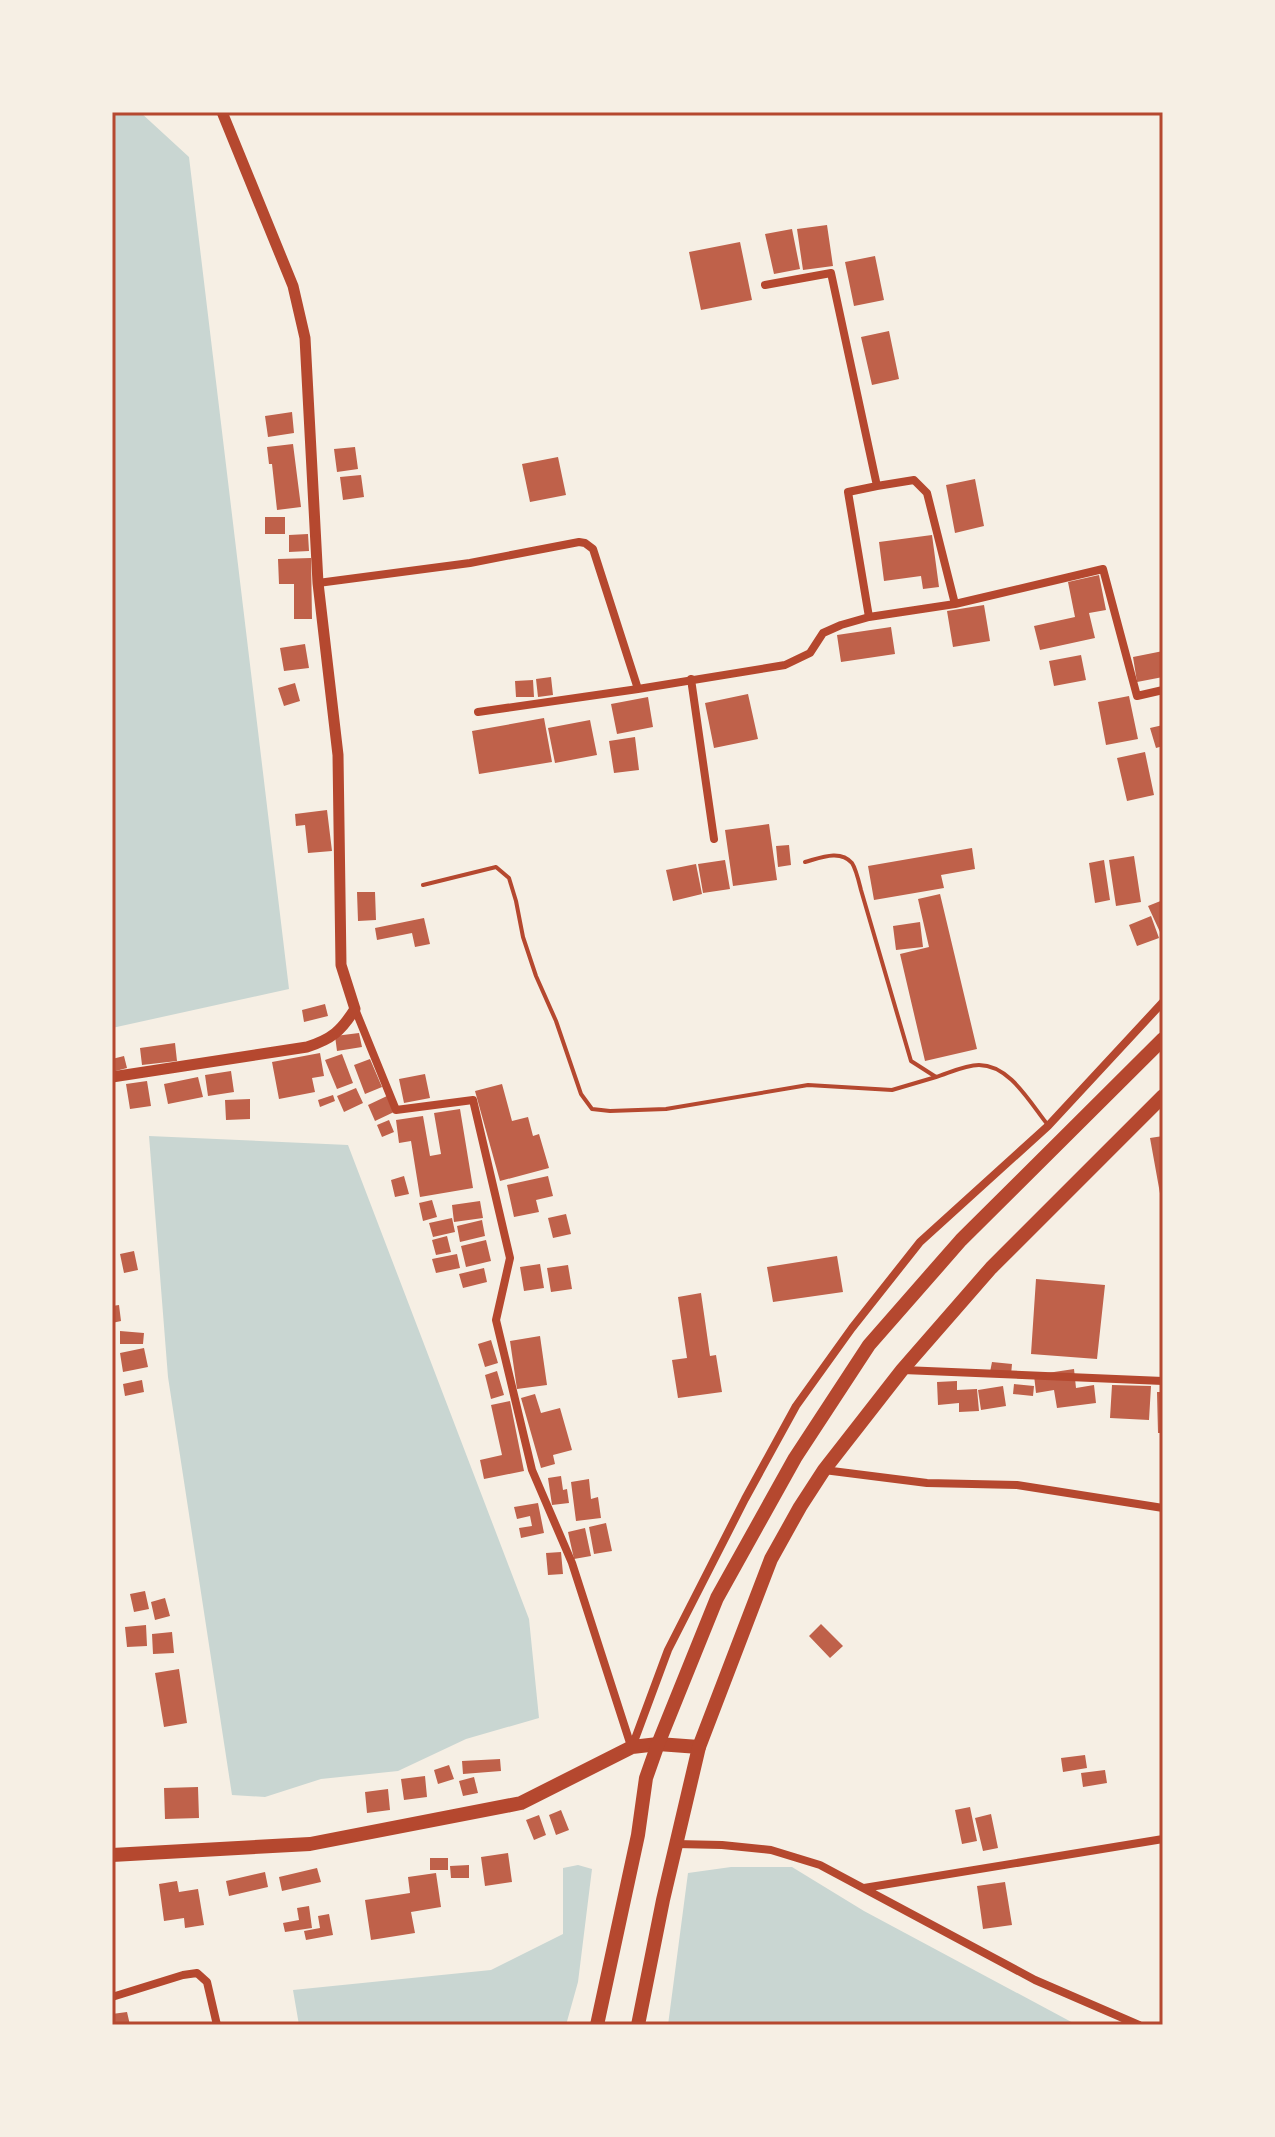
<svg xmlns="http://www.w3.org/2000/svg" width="1275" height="2137" viewBox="0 0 1275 2137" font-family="'DejaVu Sans',sans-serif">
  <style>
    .water { fill: #c9d6d2 }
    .building { fill: #bf614a }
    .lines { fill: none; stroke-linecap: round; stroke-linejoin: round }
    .service { stroke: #b5482f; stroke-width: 4 }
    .minor { stroke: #b5482f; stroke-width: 8 }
    .tertiary { stroke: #b5482f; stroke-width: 11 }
    .primary { stroke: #b5482f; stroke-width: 14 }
    .trunk { stroke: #b5482f; stroke-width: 14 }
    .neatline { fill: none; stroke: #b5482f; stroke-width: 3 }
  </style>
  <rect width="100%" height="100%" fill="#f6efe4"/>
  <path class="water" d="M112,112H140L189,157L289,989L112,1028Z
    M149,1136L348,1145L529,1619L539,1718L466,1739L398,1771L321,1779L265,1797L232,1795L168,1377Z
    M578,1865L592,1869L578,1982L566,2025H299L293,1990L491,1970L563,1934V1868Z
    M731,1867H792L864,1911L1077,2025H668L688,1873Z"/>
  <path class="building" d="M827,225L833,266L803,270L797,229Z
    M792,229L800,269L774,274L765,234Z
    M740,242L752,300L701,310L689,252Z
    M875,256L884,300L854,306L845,262Z
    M889,331L899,379L872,385L861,337Z
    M292,412L294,433L268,437L265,416Z
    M293,444L301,507L277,510L272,464H269L267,447Z
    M355,447L358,469L337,472L334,449Z
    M558,457L566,495L530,502L522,464Z
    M361,475L364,497L343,500L340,477Z
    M975,479L984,526L955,533L946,485Z
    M265,517H285V534H265Z
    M308,534L309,551L289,552V535Z
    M932,535L939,587L923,589L921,576L884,581L879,542Z
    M311,558L312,619H294V584H279L278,559Z
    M1099,575L1106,610L1089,613L1095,638L1040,650L1034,626L1075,617L1068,582Z
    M984,605L990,641L953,647L947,611Z
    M891,627L895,654L841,662L837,635Z
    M305,644L309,668L284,671L280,648Z
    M1163,651V677L1137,682L1133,657Z
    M1081,655L1086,680L1054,686L1049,661Z
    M551,677L553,695L538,697L536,679Z
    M533,680L534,697H516L515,681Z
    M295,683L300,701L284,706L278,688Z
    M748,694L758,739L714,748L705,703Z
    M1129,696L1138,739L1106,745L1098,702Z
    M648,697L653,727L617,734L611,704Z
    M544,718L552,762L479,774L472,731Z
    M590,720L597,755L555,763L548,728Z
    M1163,725V746L1156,748L1150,728Z
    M635,737L639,770L614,773L609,741Z
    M1145,752L1154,795L1127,801L1117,758Z
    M327,810L332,851L308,853L305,825L296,826L295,814Z
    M769,824L777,880L733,886L725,830Z
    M789,845L791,865L778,867L776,846Z
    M972,848L975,869L941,875L944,888L874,900L868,866Z
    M1134,856L1141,902L1116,906L1109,860Z
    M725,860L730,889L703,893L698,864Z
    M1104,860L1110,900L1095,903L1089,863Z
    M696,864L702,894L673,901L666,870Z
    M357,892H375L376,920L358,921Z
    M940,894L977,1049L925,1061L900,954L929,947L918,899Z
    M1163,900V931L1160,932L1148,906Z
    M1151,916L1159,938L1137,946L1129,925Z
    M424,918L430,944L415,947L412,933L377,940L375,928Z
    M920,922L923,947L896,950L893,926Z
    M325,1004L328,1016L304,1022L302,1010Z
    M359,1033L362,1047L337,1051L335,1036Z
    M175,1043L177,1061L142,1065L140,1048Z
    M320,1053L324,1076L312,1078L315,1092L279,1099L272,1062Z
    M342,1054L353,1083L337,1089L325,1060Z
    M124,1056L127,1068L112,1072V1059Z
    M370,1059L382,1087L365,1094L354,1065Z
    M231,1071L234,1092L208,1096L205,1075Z
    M425,1074L430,1098L404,1103L399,1079Z
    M198,1077L203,1097L168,1104L164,1084Z
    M147,1081L151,1106L130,1109L126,1084Z
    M502,1084L512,1121L528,1117L533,1136L539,1134L549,1168L500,1181L475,1091Z
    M356,1088L363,1103L344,1112L337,1096Z
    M333,1095L335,1101L320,1107L318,1100Z
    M387,1096L394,1112L375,1121L368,1105Z
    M250,1099V1119L226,1120L225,1100Z
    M460,1109L473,1188L420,1197L411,1141L399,1143L396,1120L423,1116L430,1156L441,1154L434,1113Z
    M389,1120L394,1132L382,1137L377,1125Z
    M1163,1136V1199H1161L1150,1138Z
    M404,1176L409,1194L395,1197L391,1180Z
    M548,1176L553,1196L536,1200L539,1212L514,1217L507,1185Z
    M432,1200L437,1217L423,1221L419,1203Z
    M480,1201L483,1218L454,1222L452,1205Z
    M566,1214L571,1234L553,1238L548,1218Z
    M452,1218L455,1232L433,1237L429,1223Z
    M482,1220L485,1236L460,1242L457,1226Z
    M447,1236L451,1252L436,1255L432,1240Z
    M486,1240L491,1261L466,1267L461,1246Z
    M134,1251L138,1270L124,1273L120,1254Z
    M457,1254L460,1268L436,1273L432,1259Z
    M837,1256L843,1292L773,1302L767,1267Z
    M540,1264L544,1288L524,1291L520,1267Z
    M568,1265L572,1289L551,1292L547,1268Z
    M484,1268L487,1282L463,1288L459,1274Z
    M1036,1279L1105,1285L1097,1359L1031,1354Z
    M701,1293L710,1356L716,1355L722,1392L678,1398L672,1360L687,1358L678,1297Z
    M119,1305L121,1321L112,1323V1306Z
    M120,1331L144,1333L143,1344H120Z
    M540,1336L547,1385L517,1389L510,1341Z
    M491,1340L498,1363L485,1367L478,1344Z
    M144,1348L148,1367L123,1372L120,1353Z
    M992,1362L1012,1364L1011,1375L990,1372Z
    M1074,1369L1076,1388L1094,1385L1096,1403L1057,1408L1054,1390L1036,1393L1034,1375Z
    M497,1371L504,1395L491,1399L485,1375Z
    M142,1380L144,1392L125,1396L123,1384Z
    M957,1381V1390L977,1389L979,1411L959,1412V1403L938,1405L937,1382Z
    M1014,1384L1034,1386L1033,1396L1013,1394Z
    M1112,1385L1151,1386L1149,1420L1110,1418Z
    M1003,1386L1006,1406L981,1410L978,1390Z
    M1157,1392H1163V1433H1158Z
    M535,1394L541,1413L560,1408L572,1450L553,1455L555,1464L541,1468L521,1398Z
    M510,1401L524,1471L484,1479L480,1460L502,1455L491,1405Z
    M561,1476L563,1490L567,1489L569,1503L552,1505L548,1478Z
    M589,1479L591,1499L598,1497L601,1518L576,1521L571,1482Z
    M538,1503L544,1533L521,1538L519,1528L532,1526L530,1516L517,1519L514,1507Z
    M606,1523L612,1551L594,1554L589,1527Z
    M585,1528L591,1556L574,1559L568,1532Z
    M561,1552L563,1574L548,1575L546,1553Z
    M145,1591L149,1609L134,1612L130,1594Z
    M165,1598L170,1616L155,1620L151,1602Z
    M821,1624L843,1646L830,1658L809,1636Z
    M146,1625L147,1646L127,1647L125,1627Z
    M172,1632L174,1653L153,1654L152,1634Z
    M179,1669L187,1723L164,1727L155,1673Z
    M1085,1755L1087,1768L1063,1772L1061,1758Z
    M500,1759L501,1771L463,1774L462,1761Z
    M449,1765L454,1779L438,1784L434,1770Z
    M1105,1770L1107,1783L1083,1787L1081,1773Z
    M425,1776L427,1797L404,1800L401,1779Z
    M474,1777L478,1793L463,1796L459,1781Z
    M198,1787L199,1818L165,1819L164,1788Z
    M388,1789L390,1810L367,1813L365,1792Z
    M970,1807L977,1841L962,1844L955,1810Z
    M561,1810L569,1830L556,1835L549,1815Z
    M991,1814L998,1848L983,1851L975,1818Z
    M539,1815L546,1835L534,1840L526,1820Z
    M508,1853L512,1882L485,1886L481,1857Z
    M430,1858H448V1870H430Z
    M469,1865V1878H451L450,1866Z
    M317,1868L321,1882L282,1891L279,1877Z
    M265,1872L268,1887L229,1896L226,1881Z
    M436,1873L441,1907L411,1912L415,1933L371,1940L365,1900L410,1893L408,1877Z
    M177,1881L179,1892L198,1889L204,1925L185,1928L184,1918L164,1921L159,1884Z
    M1005,1882L1012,1925L983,1929L977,1886Z
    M309,1906L312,1928L285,1932L283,1923L299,1920L297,1908Z
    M329,1914L333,1935L306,1940L304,1931L320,1928L318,1916Z
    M127,2012L130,2025H112V2014Z"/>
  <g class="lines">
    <path class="service" d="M805,862C820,858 840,849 852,863C856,869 859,882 861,890L911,1061L936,1077C949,1073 965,1065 979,1065C1010,1065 1030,1103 1048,1125
      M423,885L496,867L509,878L516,901L523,937L536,976L556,1021L581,1094L592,1109L610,1111L666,1109L808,1085L892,1090L936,1077"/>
    <path class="minor" d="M765,285L831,273L877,486L848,492L869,617
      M877,486L914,480L927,493L955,604
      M318,583L470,563L579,542L585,543L593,549L638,689
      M691,679L714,839
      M478,712L638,689L785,665L810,653L823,633L841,625L869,617L955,604L1103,569L1137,696L1163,690
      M355,1009L396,1110L473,1100L510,1258L496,1320L532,1470L572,1563L631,1746
      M903,1370L1163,1381
      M824,1470L927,1483L1017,1485L1163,1508
      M632,1747L668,1650L745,1499L796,1406L852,1328L920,1242L1048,1126L1163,1002
      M676,1844L722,1845L771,1850L820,1865L1035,1980L1139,2025
      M864,1888L1163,1839
      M112,1997L183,1975L197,1973L207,1982L217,2025"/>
    <path class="tertiary" d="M112,1077L307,1047C332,1039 341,1031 355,1009L341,965L338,755L318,583L305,338L293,286L222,112"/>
    <path class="primary" d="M112,1855L310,1844L521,1803L632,1747L658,1744L699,1747"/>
    <path class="trunk" d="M597,2025L638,1835L646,1778L658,1744L717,1598L795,1458L869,1345L961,1240L1163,1039
      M638,2025L663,1900L699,1747L771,1559L800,1507L824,1470L902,1370L991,1268L1163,1096"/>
  </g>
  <rect width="1275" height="2137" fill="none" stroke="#f6efe4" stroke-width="228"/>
  <rect x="114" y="114" width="1047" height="1909" class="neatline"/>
</svg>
